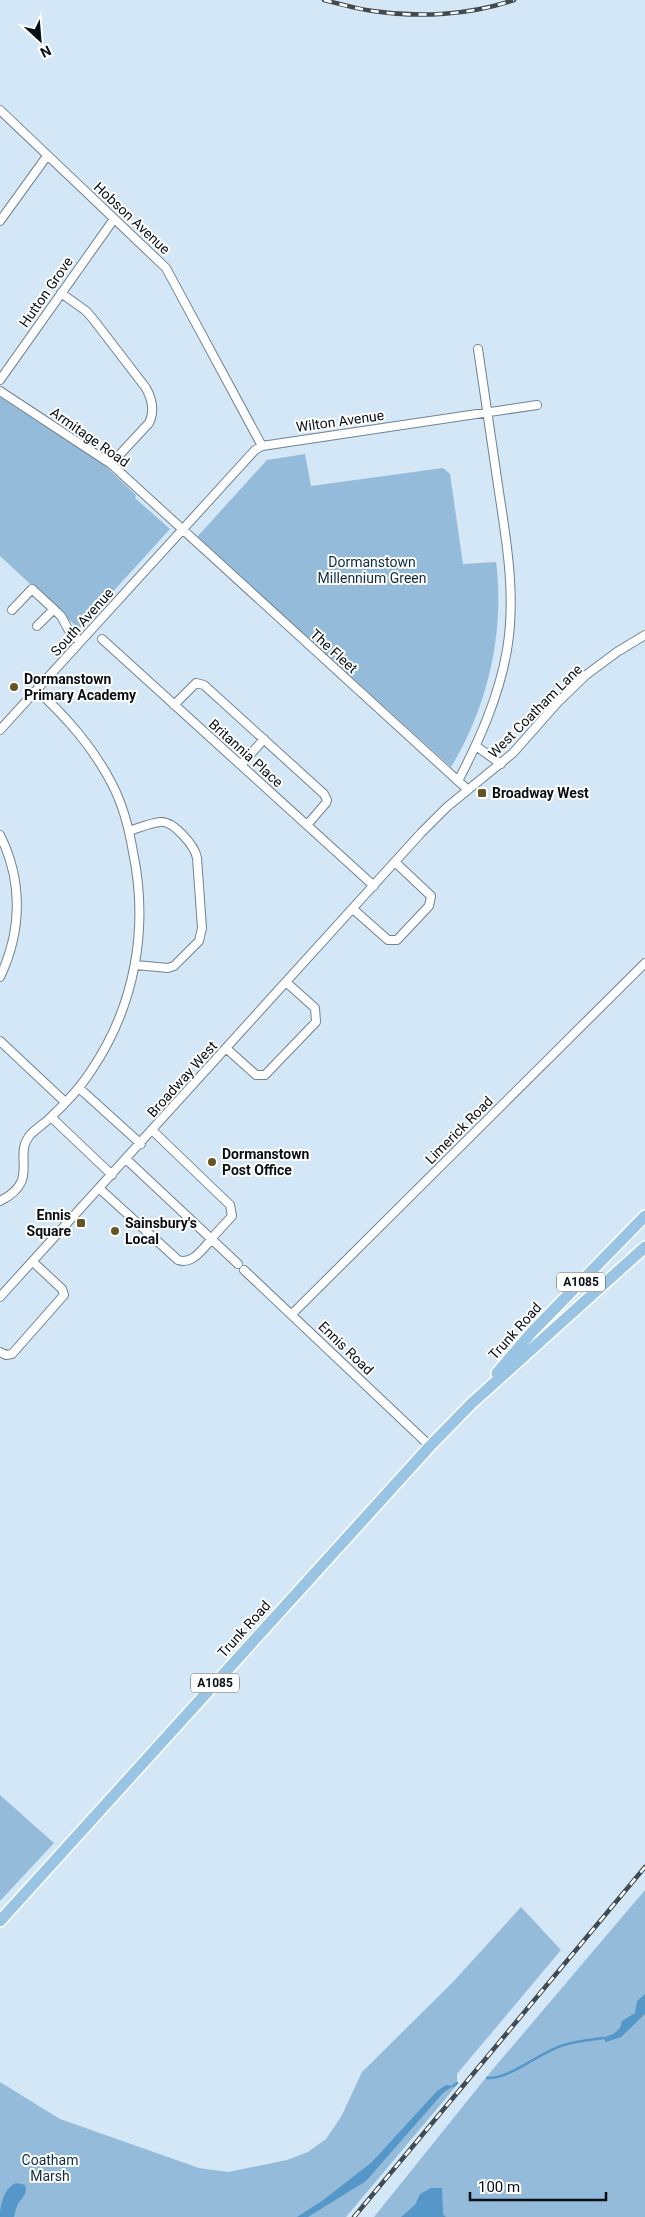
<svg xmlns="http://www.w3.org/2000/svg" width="645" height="2217" viewBox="0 0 645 2217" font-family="Roboto,sans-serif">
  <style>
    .green { fill: #94bcda }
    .water { fill: #5497c8 }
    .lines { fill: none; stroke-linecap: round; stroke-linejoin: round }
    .stream { stroke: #5497c8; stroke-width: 2.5 }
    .minor-casing { stroke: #718290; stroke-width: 10 }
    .primary-casing { stroke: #fff; stroke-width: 14 }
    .minor { stroke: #fff; stroke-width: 8 }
    .primary { stroke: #9ac4e3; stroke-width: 11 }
    .rail-casing { stroke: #3f4a51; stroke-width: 4.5 }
    .rail { stroke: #fff; stroke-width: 2.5; stroke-dasharray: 8; stroke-linecap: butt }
    .poi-dot { fill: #655522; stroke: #fff; stroke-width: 2 }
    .labels { text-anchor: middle; stroke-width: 4; stroke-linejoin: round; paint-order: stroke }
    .shield { fill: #fff; stroke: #52575a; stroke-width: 1 }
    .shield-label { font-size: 12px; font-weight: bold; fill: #080f14 }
    .street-label { font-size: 14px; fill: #080f14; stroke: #fff }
    .park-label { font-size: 14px; fill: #0e2c41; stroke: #fff }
    .poi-label { font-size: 14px; font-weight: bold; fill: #080f14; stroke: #fff; text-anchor: start }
  </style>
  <rect width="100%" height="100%" fill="#d4e7f6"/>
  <path class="green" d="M0,397L104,465L136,495L135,498L170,529L79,629L0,556Z
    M305,454L311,486L443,468L450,474L463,564L496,562C505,631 488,707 451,767L197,537L267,460Z
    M0,1795L54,1843L0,1901Z
    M645,1890V2217H374L488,2075Z
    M521,1907L561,1950L457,2074V2085L346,2217H0V2082L60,2119L199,2168L228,2172L287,2160L308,2152L326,2139L341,2117L362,2072L453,1982Z"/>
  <path class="water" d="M645,1994V2014L621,2037L606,2042L603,2038C612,2034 620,2033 622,2021L635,2013L637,2001Z
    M446,2085L453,2086L443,2093L366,2181L308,2217H297L322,2201L372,2162L437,2091Z
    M16,2183L25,2185C28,2194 22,2197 18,2204C16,2208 15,2213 14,2217H0C0,2205 4,2188 16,2183Z
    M431,2188H442L443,2214L446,2217H401L415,2205L420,2194Z"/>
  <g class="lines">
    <path class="stream" d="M487,2078C508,2080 539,2053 561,2046C574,2041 589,2040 603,2038
      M453,2086L457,2083"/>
    <g class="minor-casing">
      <path id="minor" d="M0,110L166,268L262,446
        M0,221L47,156
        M61,293L86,311L93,319L146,388C152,399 155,411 149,423L111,464
        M0,380L114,219
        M0,391L111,464L468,790
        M12,610L32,589L61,616L68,629L80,642
        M37,626L54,609
        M102,639L374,886
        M174,705L196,683L204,685L324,794L327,800L326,803L307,825
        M0,730L255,450L262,446L537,405
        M476,746L501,764
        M241,765L264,739
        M458,781C480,739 499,696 507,650C516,597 507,544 499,492C492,444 485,397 478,349
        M129,831C139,828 150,823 160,822C173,820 195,846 197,858L202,928L199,941L174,966L168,968L136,965
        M0,835C23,881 22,931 0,977
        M353,909L388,940H397L429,906L431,896L395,862
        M0,1041L65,1102
        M227,1049L256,1075H265L316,1022L315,1008L286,982
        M79,1088L141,1144
        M51,1117L112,1175
        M153,1131L230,1205L232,1216L211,1239
        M126,1159L238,1264
        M100,1189L178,1260C193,1265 202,1249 212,1239
        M0,1201C42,1180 11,1156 31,1134C37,1128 45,1123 51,1117C66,1103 80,1088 91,1071C135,1006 149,928 133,852C129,828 123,805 112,784C93,747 67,718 37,690
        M244,1270L430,1446
        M0,1297L421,833L447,807L513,753L558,702L586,675L617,652L645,635
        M292,1314L645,963
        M0,1352L6,1355L12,1354L64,1295L62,1289L33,1262"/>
    </g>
    <g class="primary-casing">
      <path id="primary" d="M497,1373L532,1332L645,1216
        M0,1921L430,1446L472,1403L645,1247"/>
    </g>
    <use href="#minor" class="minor"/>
    <use href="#primary" class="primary"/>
    <g class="rail-casing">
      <path id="rail" d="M324,0C340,4 357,9 373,11C419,18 470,15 514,0
        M354,2217L645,1867"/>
    </g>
    <use href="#rail" class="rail"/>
  </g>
  <g class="poi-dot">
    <circle cx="14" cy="687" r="5"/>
    <rect x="477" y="788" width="10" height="10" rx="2.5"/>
    <circle cx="212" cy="1162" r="5"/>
    <rect x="76" y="1218" width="10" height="10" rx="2.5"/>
    <circle cx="115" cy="1231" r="5"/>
  </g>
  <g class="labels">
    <g class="shield">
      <rect x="557" y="1272.5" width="48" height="19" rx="4"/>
      <rect x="191" y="1673.5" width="48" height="19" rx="4"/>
    </g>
    <g class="shield-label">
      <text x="581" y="1286">A1085</text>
      <text x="215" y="1687">A1085</text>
    </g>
    <g class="street-label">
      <text transform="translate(132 218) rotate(43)" y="5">Hobson Avenue</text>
      <text transform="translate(46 292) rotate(-55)" y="5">Hutton Grove</text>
      <text transform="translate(340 421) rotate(-8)" y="5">Wilton Avenue</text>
      <text transform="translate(90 437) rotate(35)" y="5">Armitage Road</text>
      <text transform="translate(82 622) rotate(-48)" y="5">South Avenue</text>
      <text transform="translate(334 651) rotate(42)" y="5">The Fleet</text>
      <text transform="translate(535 711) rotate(-45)" y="5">West Coatham Lane</text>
      <text transform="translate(246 753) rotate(42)" y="5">Britannia Place</text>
      <text transform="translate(182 1079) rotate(-48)" y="5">Broadway West</text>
      <text transform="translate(459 1130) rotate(-45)" y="5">Limerick Road</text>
      <text transform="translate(515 1331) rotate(-48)" y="5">Trunk Road</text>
      <text transform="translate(346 1348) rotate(44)" y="5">Ennis Road</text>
      <text transform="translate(244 1629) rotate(-48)" y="5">Trunk Road</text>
    </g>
    <g class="park-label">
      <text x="372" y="567">Dormanstown<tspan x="372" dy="16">Millennium Green</tspan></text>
      <text x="50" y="2165">Coatham<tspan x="50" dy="16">Marsh</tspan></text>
    </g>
    <g class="poi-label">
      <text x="24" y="684">Dormanstown<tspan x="24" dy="16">Primary Academy</tspan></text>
      <text x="492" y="798">Broadway West</text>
      <text x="222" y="1159">Dormanstown<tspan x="222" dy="16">Post Office</tspan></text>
      <text x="71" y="1220" text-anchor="end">Ennis<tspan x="71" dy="16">Square</tspan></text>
      <text x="125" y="1228">Sainsbury's<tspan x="125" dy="16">Local</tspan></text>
    </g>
  </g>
  <g transform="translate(40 40) rotate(154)" stroke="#ffffff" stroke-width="4" paint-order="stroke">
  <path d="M0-4L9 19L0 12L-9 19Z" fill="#080f14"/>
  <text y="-8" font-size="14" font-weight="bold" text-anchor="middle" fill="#080f14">N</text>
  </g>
  <path d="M470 2192v8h136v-8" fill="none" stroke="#080f14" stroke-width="2.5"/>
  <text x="478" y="2192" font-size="15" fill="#080f14" stroke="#ffffff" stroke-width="4" paint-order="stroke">100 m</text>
</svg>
